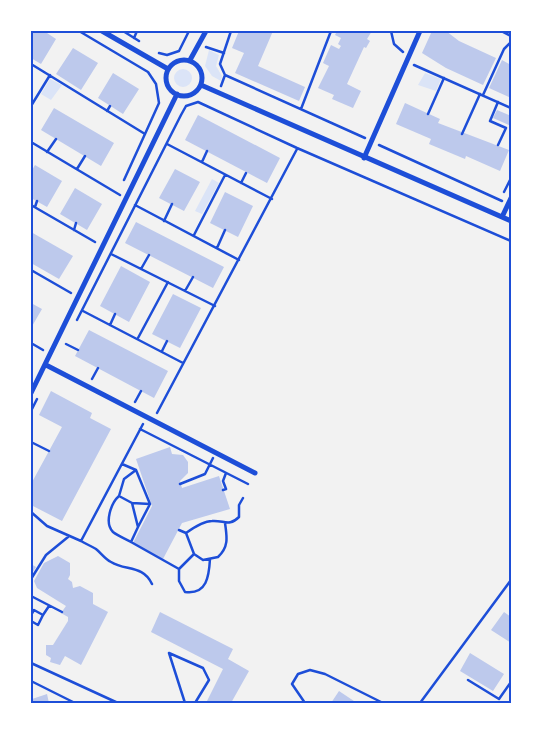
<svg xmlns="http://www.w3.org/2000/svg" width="542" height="734" viewBox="0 0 542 734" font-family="Lato,sans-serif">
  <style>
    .green { fill: #dbe4f7 }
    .building { fill: #bdc9ec }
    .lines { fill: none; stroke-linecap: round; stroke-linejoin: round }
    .path { stroke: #1d4ed8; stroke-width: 2.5 }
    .service { stroke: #1d4ed8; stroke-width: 2.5 }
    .minor { stroke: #1d4ed8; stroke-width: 5 }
    .neatline { fill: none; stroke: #1d4ed8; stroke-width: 2 }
  </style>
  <rect width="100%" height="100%" fill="#f2f2f2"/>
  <path class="green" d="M209,50L219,55L216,66L222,76L221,81L212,76L205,66Z
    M174 78a9 9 0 1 1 18 0a9 9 0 1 1-18 0Z
    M425,73L441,79L436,91L418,85Z
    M50,79L62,85L51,100L41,94Z
    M212,179L219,183L202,214L195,211Z"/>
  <path class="building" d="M31,31H44L56,39L41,64L31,58Z
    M239,31H273L258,66L305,87L299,101L235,73L244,53L232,48Z
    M337,31H372L367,39L370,41L366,48L364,47L347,84L361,91L353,108L332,99L334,95L318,88L329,66L323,63L331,45L339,49L341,46L338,44L341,38L335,35Z
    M432,31H446L459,41L496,58L483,85L446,68L422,53Z
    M73,48L98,63L81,90L56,74Z
    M502,60L511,65V98L489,88Z
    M113,73L139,89L123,114L98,98Z
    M405,103L440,119L438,123L509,150L500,171L466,156L465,159L429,144L431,139L396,124Z
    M54,108L114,143L101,166L41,130Z
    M497,110L511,116V126L493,118Z
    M198,115L280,158L267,183L185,140Z
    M35,165L62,181L47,207L31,198V172Z
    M175,169L200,182L184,211L159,198Z
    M75,188L102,204L87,230L60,214Z
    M225,192L253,206L238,237L210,223Z
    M136,222L224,267L213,288L125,243Z
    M31,232L73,256L59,279L31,263Z
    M121,266L150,282L129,322L100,306Z
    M173,294L201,308L180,348L152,334Z
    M31,303L42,309L31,328Z
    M89,330L168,371L154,398L75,356Z
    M51,391L92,413L90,418L111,429L62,521L31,505V484L62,427L39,415Z
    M170,447L172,454L183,455L188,462V473L180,481L182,488L219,476L230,509L182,523L163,559L133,543L152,506L136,459Z
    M58,556L70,563V575L68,579L72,582L73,588L80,586L93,593V604L108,612L81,665L65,656L60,665L50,662L51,658L46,655V645H53L68,621V617L61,613L66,606L37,588L34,581L44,563Z
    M31,564L36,567L31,575Z
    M160,612L233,649L228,659L249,671L231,703H206L223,669L151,632Z
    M504,612L511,617V643L491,630Z
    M470,653L504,674L493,691L460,671Z
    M339,691L357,703H331Z
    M47,694L49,703H33L32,699Z"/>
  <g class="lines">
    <path class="path" d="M123,31L139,41
      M231,31L220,64L225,75L365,138
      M391,31L394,44L403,52
      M501,31L511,36
      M134,38L137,31
      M206,47L224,53
      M159,53L167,55L179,51L189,31
      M31,64L145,134L159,103L156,84L148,72L79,31
      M414,65L511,108
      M221,86L225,75
      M483,95L504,49L511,42
      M498,102L490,121L506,128L498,145
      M31,106L50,75
      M301,109L331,31
      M107,111L110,106
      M428,114L444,78
      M462,134L480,94
      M31,142L120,195
      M167,144L272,199
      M379,145L502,201
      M47,152L56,139
      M202,162L207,151
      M77,169L85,156
      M124,180L145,134
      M241,183L246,173
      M504,192L511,178
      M31,205L95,242
      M135,205L239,260
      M35,207L37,201
      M164,221L172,204
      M74,230L76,223
      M194,235L225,175
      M217,248L225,230
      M111,254L215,306
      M141,269L149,255
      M31,270L71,293
      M185,291L193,277
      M83,311L183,363
      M77,320L181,115L186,106L198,102L297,148L511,241
      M110,325L115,314
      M138,338L168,282
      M31,343L43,350
      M66,344L78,350
      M162,351L167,341
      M92,379L98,368
      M135,402L141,391
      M31,411L37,399
      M157,413L297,149
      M140,429L248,484
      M31,442L49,451
      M180,484L205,474L213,458
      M223,490L226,489L223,481L226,473
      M119,496L124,479L136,470L122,464
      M132,503L138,527L131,542C126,539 118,536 113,532C104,523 111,503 119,496L132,503L150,504L136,470
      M31,512L47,526L81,541L143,424
      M138,527L150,504
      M179,530L186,533L194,554L203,560L218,557C229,547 227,537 225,523
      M186,533C193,528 203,521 212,521C224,520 229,527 239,517V505L243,498
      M81,541C86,544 91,546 96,549C101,553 105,559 111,562C126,571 143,565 152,584
      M131,542L179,569V581L185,592C207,595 209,576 210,559
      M179,569L194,554
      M31,579L46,555L68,537
      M31,596L62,612
      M31,615L34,610L43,615L38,625L31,621
      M43,615L49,606
      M31,681L75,703
      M185,703L169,653L203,668L209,680L195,703"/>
    <path class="service" d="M31,663L118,703
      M468,680L499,699L511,682
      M305,703L292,684L298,674L310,670L325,674L383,703
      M420,703L511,580"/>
    <path class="minor" d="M102,31L168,69
      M166 78a18 18 0 1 1 36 0a18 18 0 1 1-36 0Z
      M190,60L206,31
      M201,85L511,221
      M364,158L420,31
      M502,217L511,198
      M46,365L255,473
      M31,393L177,94"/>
  </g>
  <rect width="542" height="734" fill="none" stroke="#ffffff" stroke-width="65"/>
  <rect x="32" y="32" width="478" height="670" class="neatline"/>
</svg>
